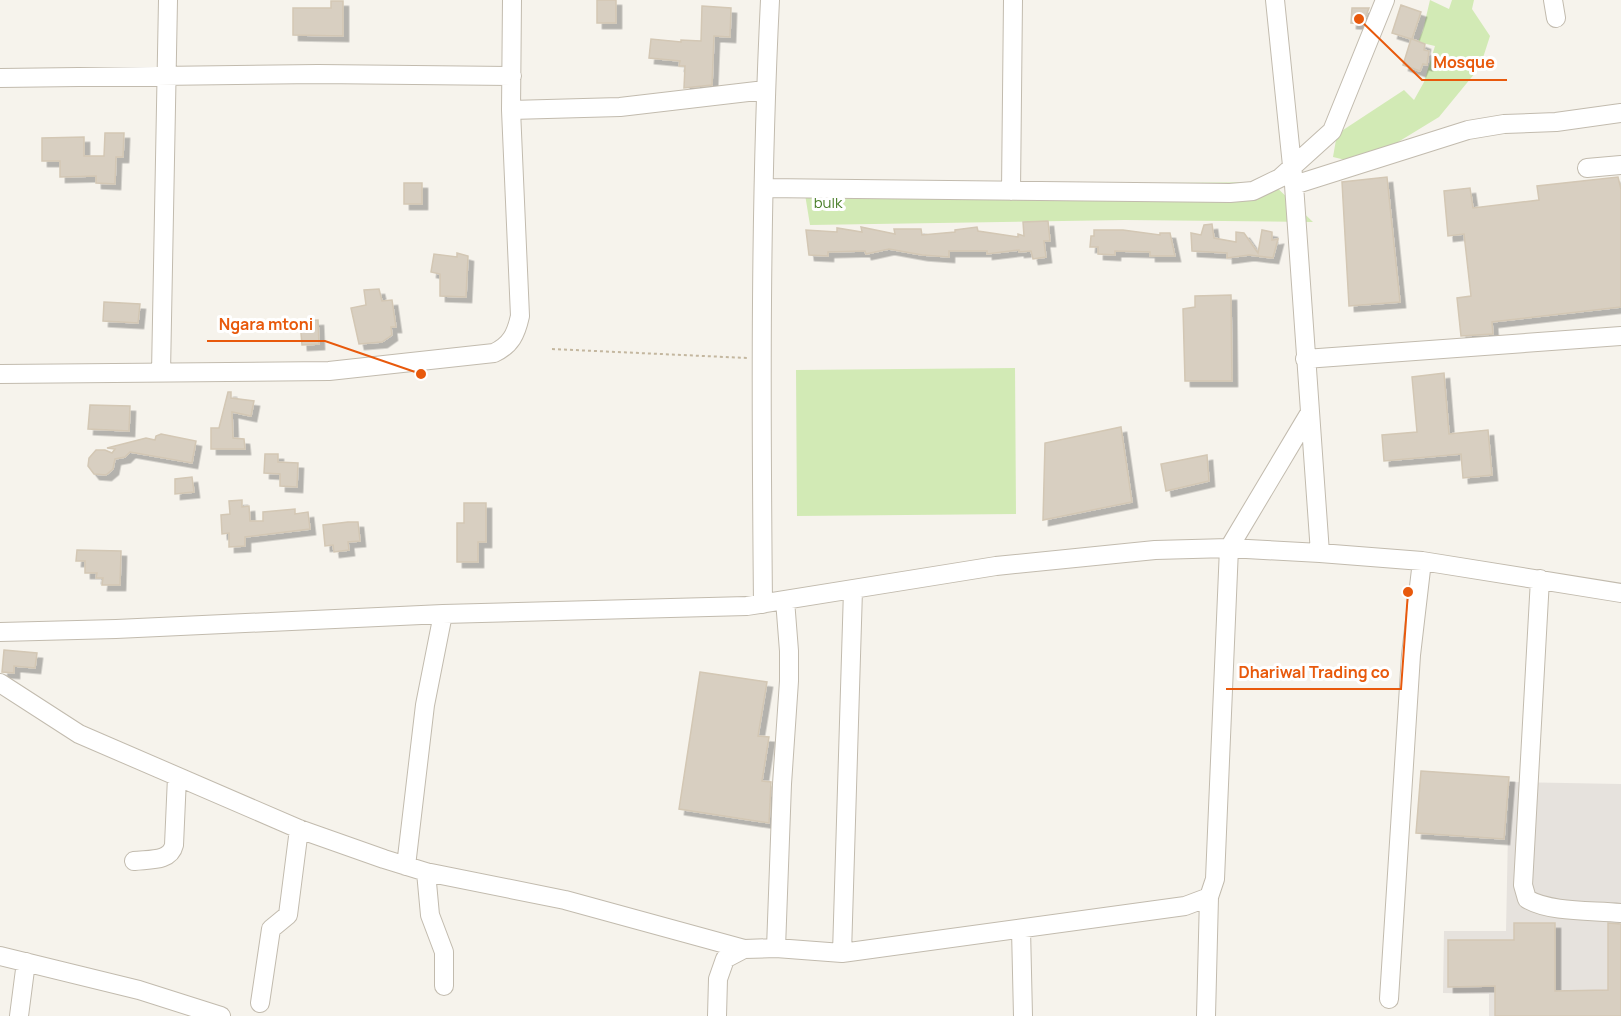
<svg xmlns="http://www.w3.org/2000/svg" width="1621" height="1016" viewBox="0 0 1621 1016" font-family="Manrope,sans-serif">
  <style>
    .industrial { fill: #e6e2dd }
    .green { fill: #d2eab5 }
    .building { fill: #d8cfc1; stroke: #d3c7b4; stroke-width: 1.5; filter: url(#shadow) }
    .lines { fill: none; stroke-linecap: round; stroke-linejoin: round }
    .minor-casing { stroke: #c2bbae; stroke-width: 20 }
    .path { stroke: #c4b79f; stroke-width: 2; stroke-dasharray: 3 3; stroke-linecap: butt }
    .minor { stroke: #fff; stroke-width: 18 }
    .labels { text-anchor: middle; stroke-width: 6; stroke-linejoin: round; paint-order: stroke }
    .park-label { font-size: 15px; fill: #4a7f2a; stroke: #fff }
    .leader { fill: none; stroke: #e8590c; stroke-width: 2 }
    .callout-dot { fill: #e8590c; stroke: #fff; stroke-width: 2 }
    .callout-label { font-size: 16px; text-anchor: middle; font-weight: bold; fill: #e8590c; stroke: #fff; stroke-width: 6; stroke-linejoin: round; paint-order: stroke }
  </style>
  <defs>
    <filter id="shadow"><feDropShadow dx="5.5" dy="5.5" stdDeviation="0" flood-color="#0004"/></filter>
  </defs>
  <rect width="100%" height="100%" fill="#f6f3ec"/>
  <path class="industrial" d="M1509,782L1621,784V1016H1489V994L1443,993L1444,931H1506Z"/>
  <path class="green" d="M1430,0L1449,9L1452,0H1474L1472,9L1490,36L1480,67L1439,117L1362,164L1333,157L1337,134L1404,90L1414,100L1424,82L1435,46L1418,42L1423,30Z
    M803,182L1052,184L1271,182L1313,222L1125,220L810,225Z
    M1015,368L1016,514L797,516L796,370Z"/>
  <path class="building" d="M597,0H616V23H597Z
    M331,1H343V36L293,35V8H331Z
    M1401,5L1421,12L1412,39L1425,44L1424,50L1429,51L1427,65L1423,64L1420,71L1403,65L1411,39L1392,33Z
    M702,6L731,8L730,37L714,36L712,85L684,88L685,66H679L680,61L649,58L651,39L681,42V40L701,41Z
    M1352,8H1369L1363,24L1351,23Z
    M105,133H124L123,157H116L115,184L96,183V176L60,177V161H42V138L84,137V156H104Z
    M1387,177L1400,302L1349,306L1342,182Z
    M1618,177L1621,189V307L1492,322L1493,334L1461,336L1457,298L1471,296L1464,234L1448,236L1444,191L1470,188L1473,208L1539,200L1537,186Z
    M404,183H422V204H404Z
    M1048,221L1050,241H1044L1046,257L1033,259L1031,251L1019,252V250L987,254V251H949V257L922,255L889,249L866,254L865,251L828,252V256L809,255L806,230L837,232V228L862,232L861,227L895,234L894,229H921L922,235L955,232V230L977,227L978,231L1018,237V234L1024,236L1023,222Z
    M1212,224L1214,238L1236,242V232L1244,233L1258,253L1262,230L1272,232V240L1278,239L1273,258L1249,255L1227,258V253L1192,251L1191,233L1201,235L1204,225Z
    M1094,230H1123L1160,235V233H1170L1175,256H1150V252L1115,251V255L1098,254V247H1090L1091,236H1094Z
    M457,253L468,256L466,297L440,296V274L431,272L434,254L457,257Z
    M379,289L382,301L392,300L396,327H391L392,335L382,342L359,344L351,308L366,305L364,290Z
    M1231,295L1232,381H1185L1183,309L1195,307V296Z
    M104,302L140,304L138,323L103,321Z
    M318,320L319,344L302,345L300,321Z
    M1444,373L1449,434L1488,430L1492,475L1463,478L1461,454L1384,461L1382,435L1417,432L1412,377Z
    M228,392H231V398L254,401L251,416L232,412L233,438L244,439L245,449H211V428H219Z
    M90,405L130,406L129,431L88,429Z
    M1121,427L1132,502L1043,520L1045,443Z
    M161,434L196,441L192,463L130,452L125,457L115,459L113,469L106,475L94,474L88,466L89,458L96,450H105L112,453L115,449L107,448L146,438L155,440L156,436Z
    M265,454H278V462L298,463L297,487L280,486V474L264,473Z
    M1207,455L1209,481L1166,491L1161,464Z
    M192,477L194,492L175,494V479Z
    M242,500V507L249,506L250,521H263V512L295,509V514L308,512L310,529L245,537V546L229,547V533L222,534L221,515L230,514L229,501Z
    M464,503H486V542H478V562H457V523H464Z
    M348,522H358L360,541L348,542L349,550L334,552L333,545L325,546L323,525Z
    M77,550L121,551L120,585H102L103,578H96L97,573H85V561H76Z
    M4,650L37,653L35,668L14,666V673L2,672Z
    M700,672L767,682L758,736L769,737L762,781L771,782L769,823L679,809Z
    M1421,771L1509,777L1504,839L1416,833Z
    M1514,923H1555V991L1608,990V923L1621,924V1016H1495V986L1448,987V940H1514Z"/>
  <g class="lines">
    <g class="minor-casing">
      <path id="minor" d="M1275,0L1294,185L1320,553
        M1553,0L1556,18
        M0,78L318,74L512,76
        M511,110L620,107L765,90
        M1587,168L1621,165
        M1294,185L1468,130L1504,124L1556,122L1621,113
        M764,188L1230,193L1253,191L1280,178L1332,131L1385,0
        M1011,191L1013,0
        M1305,359L1621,336
        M161,373L168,0
        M0,374L329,371L494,353C511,345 516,334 520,316L511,110L512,0
        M1540,579L1523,885L1527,899C1551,913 1594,910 1621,913
        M763,604C761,402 760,201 770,0
        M0,632L116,629L443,614L747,606L996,566L1155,550L1229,548L1320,553L1422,561L1621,593
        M0,683L79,734L299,829L384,859L426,872L565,900L744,949
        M134,861C149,859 170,862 174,845L177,777
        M406,866L425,705L443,614
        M426,872L430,915L444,952V986
        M1021,929L1023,1016
        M776,948L782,784L789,681V651L785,600
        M842,953L853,590
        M0,956L139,990L221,1016
        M1389,999L1411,655L1422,561
        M260,1003L271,929L288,915L299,829
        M19,1016L26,962
        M717,1016L718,979L725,959L744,949L776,948L842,953L1185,906L1209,897L1215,879L1229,548L1309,414
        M1206,1016L1209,897"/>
    </g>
    <path class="path" d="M552,349L747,358"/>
    <use href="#minor" class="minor"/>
  </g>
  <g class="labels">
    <g class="park-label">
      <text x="828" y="208">bulk</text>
    </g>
  </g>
  <path class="leader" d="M1359 19L1422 80H1507M421 374L325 341H207M1408 592L1401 689H1226"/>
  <g class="callout-dot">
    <circle cx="1359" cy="19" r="6"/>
    <circle cx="421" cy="374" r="6"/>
    <circle cx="1408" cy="592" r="6"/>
  </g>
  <g class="callout-label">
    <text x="1464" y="68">Mosque</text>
    <text x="266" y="330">Ngara mtoni</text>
    <text x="1314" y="678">Dhariwal Trading co</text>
  </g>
</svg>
